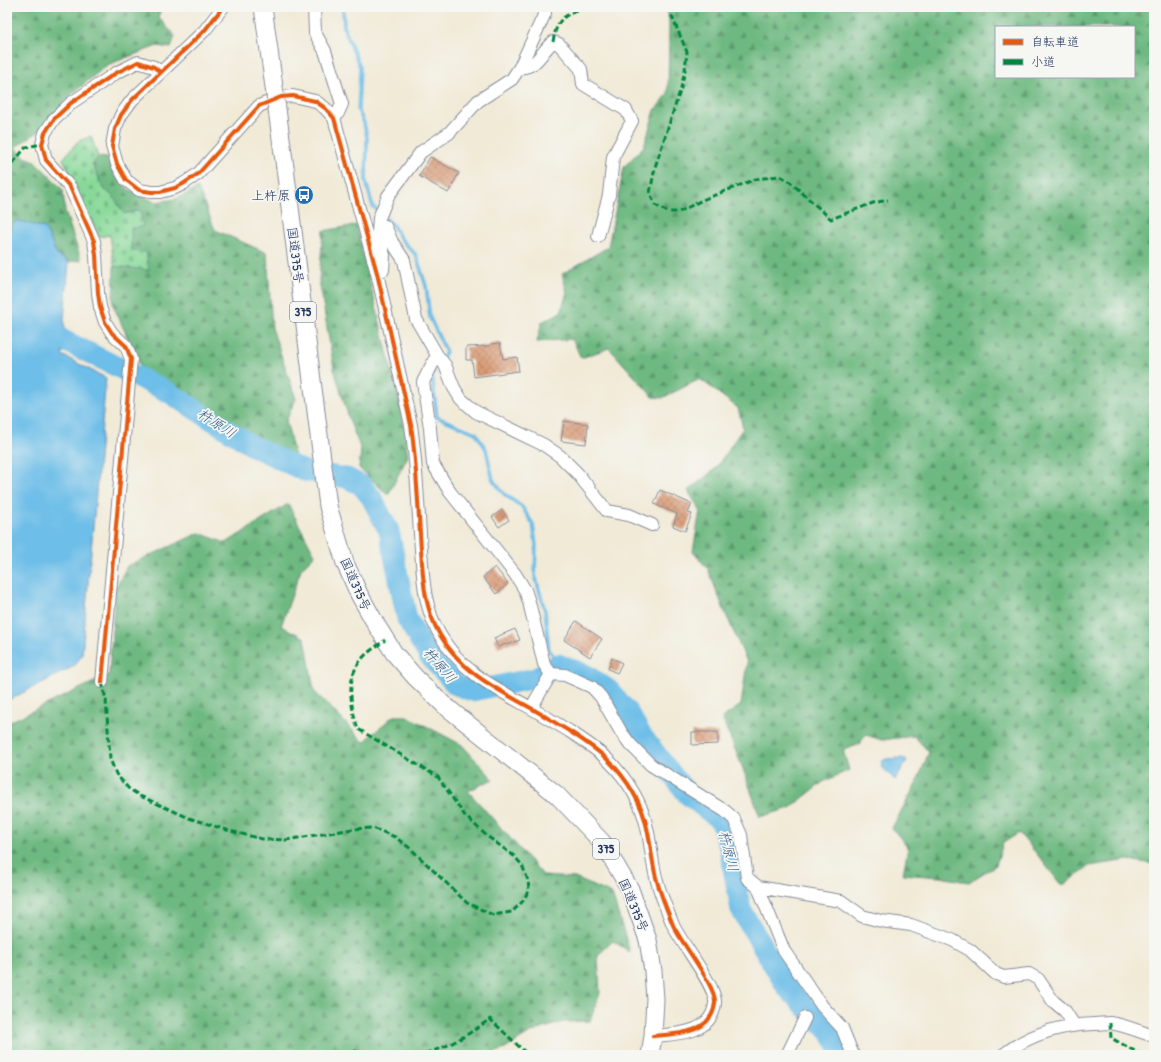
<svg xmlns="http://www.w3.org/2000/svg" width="1161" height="1062" viewBox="0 0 1161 1062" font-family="'Patrick Hand','Klee One',sans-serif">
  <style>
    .forest { fill: url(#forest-firs); stroke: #447470; fill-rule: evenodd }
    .cemetery { fill: url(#cemetery-stones); stroke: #52847c }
    .water { fill: #6dbee8; stroke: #4476a3 }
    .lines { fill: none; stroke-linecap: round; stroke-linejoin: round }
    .stream { stroke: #6dbee8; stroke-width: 3.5 }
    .river { stroke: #6dbee8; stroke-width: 21 }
    .building { fill: url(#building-cross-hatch) }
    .minor-casing { stroke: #868c9a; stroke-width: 14 }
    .highway-casing { stroke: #868c9a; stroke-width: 19 }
    .minor { stroke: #fff; stroke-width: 12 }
    .highway { stroke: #fff; stroke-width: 17 }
    .highway-bridge-casing { stroke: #868c9a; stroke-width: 19; stroke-linecap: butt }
    .highway-bridge { stroke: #fff; stroke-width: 17 }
    .quiet { stroke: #00873e; stroke-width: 3; stroke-dasharray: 6 3; stroke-linecap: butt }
    .cycleway-casing { stroke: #f6f6f2; stroke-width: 6 }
    .cycleway { stroke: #e8590c; stroke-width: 4 }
    .labels { text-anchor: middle; stroke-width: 3.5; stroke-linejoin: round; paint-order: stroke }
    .shield { fill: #f6f6f2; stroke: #5d6b8a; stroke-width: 1 }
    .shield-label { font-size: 12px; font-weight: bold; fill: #1b2f5e }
    .poi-label { font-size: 13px; fill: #1b2f5e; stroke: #f6f6f2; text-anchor: end }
    .street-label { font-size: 13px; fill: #1b2f5e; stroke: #f6f6f2 }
    .water-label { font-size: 14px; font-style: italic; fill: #345a87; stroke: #f6f6f2 }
  </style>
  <defs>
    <pattern id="forest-firs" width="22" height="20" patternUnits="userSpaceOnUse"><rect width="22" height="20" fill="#6eb981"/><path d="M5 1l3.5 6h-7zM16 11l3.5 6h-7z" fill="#5a976d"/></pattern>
    <pattern id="cemetery-stones" width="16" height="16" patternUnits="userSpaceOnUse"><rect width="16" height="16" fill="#88d999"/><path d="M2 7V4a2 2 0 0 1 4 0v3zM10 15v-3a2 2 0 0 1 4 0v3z" fill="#75bb86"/></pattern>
    <pattern id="building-cross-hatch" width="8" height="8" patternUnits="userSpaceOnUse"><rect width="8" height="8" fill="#d7936b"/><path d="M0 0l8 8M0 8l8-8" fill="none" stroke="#ae785b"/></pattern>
  </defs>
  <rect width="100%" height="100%" fill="#f6f6f2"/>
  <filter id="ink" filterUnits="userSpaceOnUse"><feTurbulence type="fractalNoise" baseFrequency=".025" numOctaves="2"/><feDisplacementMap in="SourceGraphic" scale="8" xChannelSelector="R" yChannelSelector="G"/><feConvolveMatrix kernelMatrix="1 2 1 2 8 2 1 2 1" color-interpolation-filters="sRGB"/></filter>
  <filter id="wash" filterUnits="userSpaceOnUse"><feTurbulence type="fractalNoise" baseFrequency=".012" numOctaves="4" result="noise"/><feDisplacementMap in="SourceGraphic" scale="16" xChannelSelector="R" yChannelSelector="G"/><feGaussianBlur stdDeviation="0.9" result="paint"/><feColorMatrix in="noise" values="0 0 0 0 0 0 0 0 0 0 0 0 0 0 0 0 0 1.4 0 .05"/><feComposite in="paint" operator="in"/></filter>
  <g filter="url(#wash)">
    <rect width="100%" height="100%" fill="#f1ead7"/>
    <path class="forest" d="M7,7H162L158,17L175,36L171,48L157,46L107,65L72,94L38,132L15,147L25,157L35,161L63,190L65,211L81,260L69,262L57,255L45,228L16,220L7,235Z
      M667,7H1154V864L1128,860L1089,866L1062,886L1036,853L1019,833L1003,843L996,865L969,882L940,877L903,874L908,847L892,828L916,784L929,752L914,736L882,740L866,735L858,745L843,750L849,770L823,782L790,808L760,817L742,766L722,718L741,705L747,662L724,610L708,569L693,552L700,510L688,491L715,469L743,428L738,408L700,379L662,398L653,397L609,348L581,358L572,339L537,342L542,322L561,312L567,292L562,274L608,247L624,167L644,146L655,110L668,94L669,24ZM996,27H1134V77H996Z
      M98,157L109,158L114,174L128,189L155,202L176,199L198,188L215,230L267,253L272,328L296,399L286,421L296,461L251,437L143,372L113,305L114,266L149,270L132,252L131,229L139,210L124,214L113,196L104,189L92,163Z
      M356,225L402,413L408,456L388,495L359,468L361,450L350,422L334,369L319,280L323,231Z
      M288,504L315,555L301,569L281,626L305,638L314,691L364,742L393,716H407L462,745L493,779L468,791L544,876L575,878L612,894L630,952L613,941L598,955L600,993L590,1021L563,1022L532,1032L505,1049L488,1055H7V723L109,675L115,589L127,566L199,533L226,543Z"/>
    <path class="cemetery" d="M91,136L98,157L92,164L104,189L113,196L124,214L140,210L143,226L131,229L132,251L146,252L149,270L114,266L110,235L99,237L63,159L77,142Z"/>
    <path class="water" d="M16,220L45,228L57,255L69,262L64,320L66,341L62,355L106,378L82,655L74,666L7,701V235Z
      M902,758L907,760L895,780L883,768L881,762L886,759Z"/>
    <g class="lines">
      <path class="stream" d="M343,7L344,28L360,67L358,110L364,123L367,138L366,182L373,207L379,211
        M383,216L392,224L401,239L416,255L426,286L430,318L446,352L442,359
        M434,372L432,375L437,417L476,433L486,449L493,480L504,494L522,507L533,524L536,545L535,575L545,611L549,649L558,664"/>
      <path class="river" d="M59,338L168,392L251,445L304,471L347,478L361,485L371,497L389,531L407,619L429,656L456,685L472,691L536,678L558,664L585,674L609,690L627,711L642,736L688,795L721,821L729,847L741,910L787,988L830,1032L844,1055"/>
    </g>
    <g id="blocks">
      <path class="building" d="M430,157L459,173L448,193L419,176Z
        M500,343L503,359L517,357L519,371L474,377L472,360H466V347L490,346V344Z
        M564,421L588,424L586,444L561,441Z
        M660,490L692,504L688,513L692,514L685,531L673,526L677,514L654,504Z
        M502,510L509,520L499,527L492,517Z
        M495,567L508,584L496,594L483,577Z
        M576,621L602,639L590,657L564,640Z
        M515,629L520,640L507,645L506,644L498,647L494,638Z
        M612,658L622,663L617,673L608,669Z
        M692,732H718V744L692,745Z"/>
    </g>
  </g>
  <g filter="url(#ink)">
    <use href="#blocks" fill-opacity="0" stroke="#868c9a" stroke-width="1"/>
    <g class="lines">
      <g class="minor-casing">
        <path id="minor" d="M223,7L205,30L132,100L121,115L115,129L112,146L117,164L126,180L139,190L151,192H160L175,188L183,184L198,174L259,106L281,97L293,96L315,101L325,108L334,118L377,273L411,425C417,466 418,507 421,549C423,579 424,608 440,635C462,672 493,687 529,707C542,714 555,723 569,731C583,740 597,749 609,761C627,779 642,803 647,828C651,845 652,864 657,881C661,896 667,910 673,925C681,943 717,987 715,1003C712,1034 677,1034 653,1036
          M314,7L315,33L325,51L342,104L338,113L334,118
          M520,67C537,69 542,50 553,42L559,44L581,69L583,84L626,110L632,121L613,157L609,195L598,236
          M379,224L385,226L392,242L404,260L416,319L437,355L445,365L454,388L461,399L476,412L544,445L560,456L578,474L607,511L629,515L652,525
          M377,273L383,270L384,255L378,232L379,218L388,196L421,152L449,133L478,101L512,79L520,67L545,13L544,7
          M437,355L423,382L430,428L433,464L450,492L515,574L525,590L529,602L544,664L551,674
          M102,682L131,359L126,346L112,333L105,322L100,307L98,293L96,255L94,241L70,187L46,160L42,144L45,133L54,119L71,103L116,73L138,62L154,67L160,72
          M531,708L551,674L565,675L592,687L601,697L621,732L630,744L651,765L725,811L734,819L741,835L747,878L758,887L841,901L862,916L881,921L911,925L952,940L970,950L996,974L1004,977L1029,974L1038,979L1053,1001L1065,1011L1074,1025
          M758,887L784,951L822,1006L842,1028L853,1055
          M787,1055L805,1018
          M1003,1055C1029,1034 1061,1025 1094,1024C1099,1024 1105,1023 1110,1023C1125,1025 1140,1032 1154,1036"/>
      </g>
      <g class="highway-casing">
        <path id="highway" d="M263,7L271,65
          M285,168L328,506L345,563L359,594L377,626L394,653L415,677L444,705L557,795L602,842L630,889L648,940L653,971L655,999L653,1036L650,1055"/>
      </g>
      <use href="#minor" class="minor"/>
      <use href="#highway" class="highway"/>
      <g class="highway-bridge-casing">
        <path id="highway-bridge" d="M271,65L285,168"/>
      </g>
      <use href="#highway-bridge" class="highway-bridge"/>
      <path class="quiet" d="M668,7L687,52L685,70L681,88L655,167L650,193L655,205L668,212H679L702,200L756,179L780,176L788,180L831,219L873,203L888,200
        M553,42C557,17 564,16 585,7
        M7,170L26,147L42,144
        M102,682L106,700L110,759L116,774L128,788L140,796L189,818L230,831L262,839L286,840L353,829L373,828L395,837L411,849L467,903L493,915L512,912L523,901L529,890L528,880L522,865L514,856L487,836L465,816L438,777L358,729C351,707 345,679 361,660C367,652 377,646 385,640
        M1110,1023L1111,1038L1142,1055
        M346,1055L355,1051L376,1055
        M417,1055C443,1051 468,1035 490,1019L528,1055"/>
      <g class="cycleway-casing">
        <path id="cycleway" d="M223,7L205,30L132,100L121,115L115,129L112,146L117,164L126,180L139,190L151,192H160L175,188L183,184L198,174L259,106L281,97L293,96L315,101L325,108L334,118L377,273L411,425C417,466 418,507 421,549C423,579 424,608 440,635C462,672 493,687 529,707C542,714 555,723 569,731C583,740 597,749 609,761C627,779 642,803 647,828C651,845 652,864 657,881C661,896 667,910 673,925C681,943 717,987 715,1003C712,1034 677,1034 653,1036
          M102,682L131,359L126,346L112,333L105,322L100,307L98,293L96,255L94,241L70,187L46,160L42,144L45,133L54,119L71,103L116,73L138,62L154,67L160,72"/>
      </g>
      <use href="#cycleway" class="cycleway"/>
    </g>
  </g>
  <defs>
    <g id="bus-disc" transform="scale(1)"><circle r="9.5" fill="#1f6fb2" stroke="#f6f6f2"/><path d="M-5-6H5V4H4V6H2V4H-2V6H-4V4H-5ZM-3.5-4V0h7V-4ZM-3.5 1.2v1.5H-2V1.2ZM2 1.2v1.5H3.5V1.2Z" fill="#fff"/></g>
  </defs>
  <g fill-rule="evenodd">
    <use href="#bus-disc" x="304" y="195"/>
  </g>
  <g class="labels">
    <g class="shield">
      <rect x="290" y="302" width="26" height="20" rx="3"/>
      <rect x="593" y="839" width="26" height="20" rx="3"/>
    </g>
    <g class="shield-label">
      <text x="303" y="316">375</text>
      <text x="606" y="853">375</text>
    </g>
    <g class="poi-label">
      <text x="290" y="200">上杵原</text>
    </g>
    <g class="street-label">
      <text transform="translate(296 255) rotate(83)" y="5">国道375号</text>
      <text transform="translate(356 584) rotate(66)" y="5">国道375号</text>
      <text transform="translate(634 905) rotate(67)" y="5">国道375号</text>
    </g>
    <g class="water-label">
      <text transform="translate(217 423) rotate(33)" y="5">杵原川</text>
      <text transform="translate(440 665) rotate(49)" y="5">杵原川</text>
      <text transform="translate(729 851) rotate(76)" y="5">杵原川</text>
    </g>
  </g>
  <rect width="1161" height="1062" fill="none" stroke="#f6f6f2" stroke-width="24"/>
  <rect x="995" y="26" width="140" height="52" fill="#f6f6f2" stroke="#9ea6b7"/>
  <rect x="1003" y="39" width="20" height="6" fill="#e8590c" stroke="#9ea6b7"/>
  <text x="1031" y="46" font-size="12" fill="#1b2f5e">自転車道</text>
  <rect x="1003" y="59" width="20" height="6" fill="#00873e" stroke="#9ea6b7"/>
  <text x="1031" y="66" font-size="12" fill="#1b2f5e">小道</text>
</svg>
